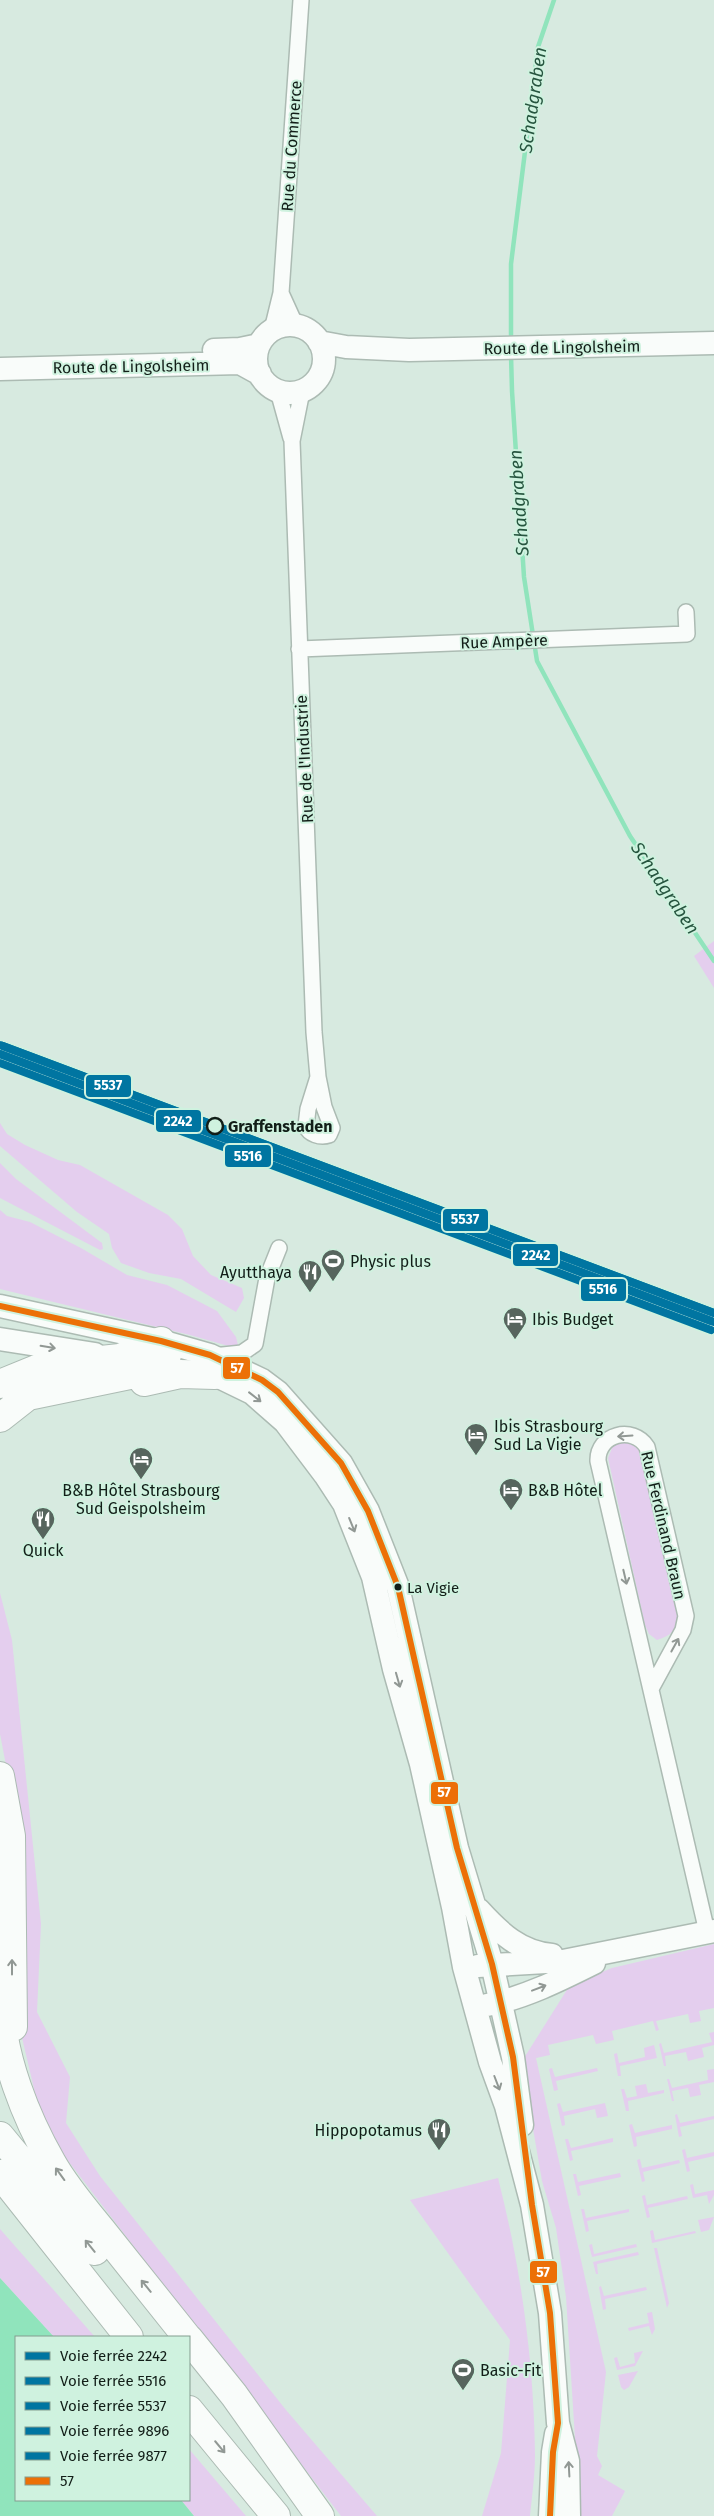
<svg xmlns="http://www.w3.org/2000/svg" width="714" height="2516" viewBox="0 0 714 2516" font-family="'Fira Sans',sans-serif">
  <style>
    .green { fill: #e4ceee }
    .water { fill: #90e4bc }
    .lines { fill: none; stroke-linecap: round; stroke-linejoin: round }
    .stream { stroke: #90e4bc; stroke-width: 4.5 }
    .street-casing { stroke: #acbbb3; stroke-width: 18 }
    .secondary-casing { stroke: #acbbb3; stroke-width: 25 }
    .highway-casing { stroke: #acbbb3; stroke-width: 30 }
    .street { stroke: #f9fcfa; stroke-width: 15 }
    .secondary { stroke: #f9fcfa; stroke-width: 22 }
    .highway { stroke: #f9fcfa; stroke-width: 28 }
    .bus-1-casing { stroke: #cff2df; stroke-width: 10 }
    .bus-1 { stroke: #ec7007; stroke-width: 6 }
    .rail-1-casing { stroke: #cff2df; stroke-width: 11 }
    .rail-2-casing { stroke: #cff2df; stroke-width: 11 }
    .rail-3-casing { stroke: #cff2df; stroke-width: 11 }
    .rail-4-casing { stroke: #cff2df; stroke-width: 11 }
    .rail-5-casing { stroke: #cff2df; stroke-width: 11 }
    .rail-1 { stroke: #0075a1; stroke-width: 8 }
    .rail-2 { stroke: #0075a1; stroke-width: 8 }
    .rail-3 { stroke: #0075a1; stroke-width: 8 }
    .rail-4 { stroke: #0075a1; stroke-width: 8 }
    .rail-5 { stroke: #0075a1; stroke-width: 8 }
    .oneway { stroke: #919894 }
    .stop-dot { fill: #cff2df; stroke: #121e18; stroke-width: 2.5 }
    .bus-dot { fill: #121e18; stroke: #cff2df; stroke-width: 2 }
    .labels { text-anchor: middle; stroke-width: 4; stroke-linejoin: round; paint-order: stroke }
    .bus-label { font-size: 15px; fill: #121e18; stroke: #cff2df; text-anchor: start }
    .street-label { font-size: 16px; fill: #121e18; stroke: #cff2df }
    .stop-label { font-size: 16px; font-weight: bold; fill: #121e18; stroke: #cff2df; text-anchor: start }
    .poi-label { font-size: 16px; fill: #121e18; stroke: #cff2df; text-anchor: start }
    .water-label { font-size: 18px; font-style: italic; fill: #26553f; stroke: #cff2df }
    .line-badge { stroke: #cff2df; stroke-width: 2 }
    .badge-label { font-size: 14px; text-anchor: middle; font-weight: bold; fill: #fff }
  </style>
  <rect width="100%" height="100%" fill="#d7eae0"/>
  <path class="green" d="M714,941V988L694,956Z
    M0,1123L7,1134L25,1145L58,1160L80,1165L168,1215L182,1229L193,1256L211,1275L242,1288L244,1298L236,1312L181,1279L149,1273L121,1263L112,1248L109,1234L77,1212L0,1146Z
    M0,1163L16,1179L102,1243L103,1249L100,1250L0,1198Z
    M0,1210L7,1216L30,1222L81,1248L127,1275L167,1285L217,1311L236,1337L239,1349L190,1335L0,1289Z
    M623,1442L635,1445L641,1454L678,1614C678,1629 671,1636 657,1640L649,1634L645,1625L608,1458L613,1446Z
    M0,1593L12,1640L41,1924L37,2012L70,2077L66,2123L100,2176L286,2410L377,2516H341L72,2166L53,2141L39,2110L20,2029L10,1786L0,1734Z
    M714,1944V2008L699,2011L701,2021L690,2023L688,2014L656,2021L659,2030L656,2031L653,2021L612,2031L614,2040L596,2044L593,2035L548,2045L550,2055L536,2058L606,2372L597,2456L602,2466L598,2475L625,2491L612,2516H578L579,2501L566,2297L556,2228L542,2181L525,2082L524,2058L570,1985L612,1968Z
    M714,2032V2045L702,2048L704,2057L688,2061L686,2052L665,2056L666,2066H664L659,2044L661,2043L664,2053L712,2042L709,2033Z
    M654,2045L657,2058L620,2066L621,2076H618L614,2054L617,2053L619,2063L645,2057L644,2048Z
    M552,2068L555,2077L597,2068L598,2071L556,2081L558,2090L554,2091L549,2069Z
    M714,2069V2082L699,2085L701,2095L690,2097L688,2088L672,2091L674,2101H672L667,2079H669L672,2088L708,2080L707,2070Z
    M646,2084L648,2093L664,2090V2093L628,2101L629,2111H626L621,2089H624L627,2098L637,2096L635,2086Z
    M560,2103L563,2112L605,2103L608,2116L597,2118L595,2109L564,2116L565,2125L562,2126L557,2104Z
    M677,2114L680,2123L714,2116V2119L680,2127L682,2136L679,2137L675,2115Z
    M632,2124L635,2133L672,2125V2129L636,2137L637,2146L634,2147L629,2125Z
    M613,2138V2142L571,2151L573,2160L570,2161L565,2139H568L571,2148Z
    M685,2149L687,2158L714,2152V2156L688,2162L690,2171L687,2172L682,2150Z
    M640,2159L642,2168L679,2160L680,2163L643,2172L645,2181L642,2182L637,2160Z
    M620,2173L621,2177L579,2186L581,2195L578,2196L573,2174H576L578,2182Z
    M498,2178C521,2268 534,2362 535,2455C535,2475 532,2496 530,2516H482L501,2453L510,2340L410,2200Z
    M693,2184L695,2194L714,2190V2195L709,2204L707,2195L693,2198L690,2185Z
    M645,2195L647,2205L687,2196L688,2199L648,2208L650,2217L647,2218L642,2196Z
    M581,2209H584L586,2218L629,2209V2212L587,2221L589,2231L586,2232Z
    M714,2217L709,2230L701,2232L698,2220Z
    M0,2229L95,2337H54L0,2278Z
    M653,2230L655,2240L695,2231L696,2233L652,2243L650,2231Z
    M592,2244L594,2254L636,2244L637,2247L592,2257L589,2245Z
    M654,2248H657L669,2303L667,2308Z
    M638,2252L639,2255L597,2264L598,2274H596L593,2262Z
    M601,2286L604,2296L646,2287L647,2290L605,2299L606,2309L603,2310L599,2287Z
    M652,2312L655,2329L652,2335L649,2326L629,2331L628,2328L649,2323L647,2313Z
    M643,2351L635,2366L617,2370L614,2358L617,2357L620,2367L635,2363L634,2353Z
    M638,2371L629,2387L624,2390L621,2387L618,2375Z
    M189,2449L246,2516H194L181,2500H189Z"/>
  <path class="water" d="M0,2278L54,2337H16V2500H181L194,2516H0Z"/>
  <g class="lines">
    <path class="stream" d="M511,342V264L538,47L554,0
      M511,355L512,391L524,577L537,661L630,836L714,961"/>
    <g class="street-casing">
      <path id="street" d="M281,293L296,326
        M272,330L281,293L301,0
        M278,391L291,438
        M302,391L292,441L314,1032L318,1077L324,1107L332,1128L329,1135C320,1138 309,1134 306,1126L308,1109L318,1077
        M299,649L687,634L686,612
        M213,1356L242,1353L255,1344L267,1278L279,1248
        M652,1687L683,1630L686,1616L647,1447C633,1425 597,1434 598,1461L707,1932"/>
    </g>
    <g class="secondary-casing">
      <path id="secondary" d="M256 359a34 34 0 1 1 68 0a34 34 0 1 1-68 0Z
        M319,342L346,347L409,350L714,343
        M214,350L240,349L259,345
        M0,369L240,363L260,374
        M0,1306L161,1341L210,1355L262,1380L278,1392L341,1463L368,1511L398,1587L457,1848L492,1964L513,2057L522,2125
        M0,1339L95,1354
        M198,1372L215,1375L252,1393L285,1422L325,1475L344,1504L373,1577L394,1669L421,1764L453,1907L464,1967L490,2062L506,2106L532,2205L550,2313L558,2423L568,2461L569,2516
        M479,1910C500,1933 520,1952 552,1955
        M478,1966L563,1961L714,1931
        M487,2005C524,1998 560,1980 594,1963
        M550,2516L553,2452L556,2434"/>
    </g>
    <g class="highway-casing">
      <path id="highway" d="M144,1382L180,1374L215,1375
        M0,1384L44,1366L120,1358L161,1341L167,1355L165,1361L154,1370L28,1396L0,1418
        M0,1776L11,1836L13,2027
        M0,2005C3,2059 25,2116 52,2163C66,2188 86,2211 104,2233C132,2268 160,2303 187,2337
        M0,2136L95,2251
        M0,2174L129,2337
        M189,2339L234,2395L320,2516
        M189,2410L276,2516"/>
    </g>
    <use href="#street" class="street"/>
    <use href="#secondary" class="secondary"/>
    <use href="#highway" class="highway"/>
    <g class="bus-1-casing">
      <path id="bus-1" d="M0,1306L161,1341L210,1355L262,1380L278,1392L341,1463L368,1511L398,1587L457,1848L492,1964L513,2057L532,2205L550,2313L558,2423L553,2452L550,2516"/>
    </g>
    <use href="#bus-1" class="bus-1"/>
    <g class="rail-1-casing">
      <path id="rail-1" d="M0,1054L714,1322"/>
    </g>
    <g class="rail-2-casing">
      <path id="rail-2" d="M0,1063L711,1330"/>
    </g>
    <g class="rail-3-casing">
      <path id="rail-3" d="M0,1045L714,1313"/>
    </g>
    <g class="rail-4-casing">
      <path id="rail-4" d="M3,1046L714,1313"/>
    </g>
    <g class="rail-5-casing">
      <path id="rail-5" d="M0,1054L711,1321"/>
    </g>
    <use href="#rail-1" class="rail-1"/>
    <use href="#rail-2" class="rail-2"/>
    <use href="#rail-3" class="rail-3"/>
    <use href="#rail-4" class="rail-4"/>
    <use href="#rail-5" class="rail-5"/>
  </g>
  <defs><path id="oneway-shaft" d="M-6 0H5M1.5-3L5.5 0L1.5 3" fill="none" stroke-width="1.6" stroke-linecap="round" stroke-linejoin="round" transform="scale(1.25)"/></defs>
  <g class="oneway">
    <use href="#oneway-shaft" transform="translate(48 1347) rotate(9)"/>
    <use href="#oneway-shaft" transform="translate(255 1397) rotate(38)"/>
    <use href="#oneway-shaft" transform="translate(625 1436) rotate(176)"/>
    <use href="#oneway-shaft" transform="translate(352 1525) rotate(68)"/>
    <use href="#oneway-shaft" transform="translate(625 1577) rotate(77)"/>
    <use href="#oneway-shaft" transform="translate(675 1645) rotate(-61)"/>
    <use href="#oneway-shaft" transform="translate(398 1680) rotate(74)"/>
    <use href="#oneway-shaft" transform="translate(12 1967) rotate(-90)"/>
    <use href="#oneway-shaft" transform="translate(539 1988) rotate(-21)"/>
    <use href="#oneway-shaft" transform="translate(497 2083) rotate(69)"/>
    <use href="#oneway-shaft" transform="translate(60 2174) rotate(-126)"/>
    <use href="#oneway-shaft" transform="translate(90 2246) rotate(-129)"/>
    <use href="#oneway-shaft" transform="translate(146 2286) rotate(-129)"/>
    <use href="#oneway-shaft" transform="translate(220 2447) rotate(50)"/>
    <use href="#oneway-shaft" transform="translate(569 2469) rotate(-93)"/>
  </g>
  <defs>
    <g id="stadium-pin" transform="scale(1.25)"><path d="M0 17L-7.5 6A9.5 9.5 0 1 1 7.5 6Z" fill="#57655e" stroke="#cff2df"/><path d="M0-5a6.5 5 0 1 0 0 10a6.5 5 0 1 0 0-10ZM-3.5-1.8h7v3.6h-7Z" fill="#fff"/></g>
    <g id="restaurant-pin" transform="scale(1.25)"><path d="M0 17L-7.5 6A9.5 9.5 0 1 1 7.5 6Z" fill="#57655e" stroke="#cff2df"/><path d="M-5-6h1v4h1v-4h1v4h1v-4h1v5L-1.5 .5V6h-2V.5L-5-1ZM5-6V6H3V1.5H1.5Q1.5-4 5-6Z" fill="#fff"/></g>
    <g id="hotel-pin" transform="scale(1.25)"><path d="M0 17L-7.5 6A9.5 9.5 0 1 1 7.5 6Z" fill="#57655e" stroke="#cff2df"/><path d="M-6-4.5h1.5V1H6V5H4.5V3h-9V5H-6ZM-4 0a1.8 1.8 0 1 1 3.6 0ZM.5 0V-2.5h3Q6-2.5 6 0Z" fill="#fff"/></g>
  </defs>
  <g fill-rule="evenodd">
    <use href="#stadium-pin" x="333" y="1261"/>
    <use href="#restaurant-pin" x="310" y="1272"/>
    <use href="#hotel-pin" x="515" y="1319"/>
    <use href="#hotel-pin" x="476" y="1435"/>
    <use href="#hotel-pin" x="141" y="1459"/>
    <use href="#hotel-pin" x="511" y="1490"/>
    <use href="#restaurant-pin" x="43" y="1519"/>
    <use href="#restaurant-pin" x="439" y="2130"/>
    <use href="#stadium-pin" x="463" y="2370"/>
  </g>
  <circle class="stop-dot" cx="215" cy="1126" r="8"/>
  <circle class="bus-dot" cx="398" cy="1587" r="4.5"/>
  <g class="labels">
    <g class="bus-label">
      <text x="407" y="1593">La Vigie</text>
    </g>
    <g class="street-label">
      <text transform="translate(291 146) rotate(-86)" y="6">Rue du Commerce</text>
      <text transform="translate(562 347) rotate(-1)" y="6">Route de Lingolsheim</text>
      <text transform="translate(131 366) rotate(-1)" y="6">Route de Lingolsheim</text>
      <text transform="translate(504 641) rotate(-2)" y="6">Rue Ampère</text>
      <text transform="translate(304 759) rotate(-93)" y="6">Rue de l'Industrie</text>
      <text transform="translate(664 1525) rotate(77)" y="6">Rue Ferdinand Braun</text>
    </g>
    <g class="stop-label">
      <text x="228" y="1132">Graffenstaden</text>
    </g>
    <g class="poi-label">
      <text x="350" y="1267">Physic plus</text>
      <text x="292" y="1278" text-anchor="end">Ayutthaya</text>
      <text x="532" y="1325">Ibis Budget</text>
      <text x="494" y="1432">Ibis Strasbourg<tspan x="494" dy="18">Sud La Vigie</tspan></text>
      <text x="141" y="1496" text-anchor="middle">B&amp;B Hôtel Strasbourg<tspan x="141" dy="18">Sud Geispolsheim</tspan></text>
      <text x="528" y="1496">B&amp;B Hôtel</text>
      <text x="43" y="1556" text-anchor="middle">Quick</text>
      <text x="422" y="2136" text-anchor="end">Hippopotamus</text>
      <text x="480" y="2376">Basic-Fit</text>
    </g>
    <g class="water-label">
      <text transform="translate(533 100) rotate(-82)" y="6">Schadgraben</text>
      <text transform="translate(519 503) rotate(-94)" y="6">Schadgraben</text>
      <text transform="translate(665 888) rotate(56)" y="6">Schadgraben</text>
    </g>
  </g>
  <g class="line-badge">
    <rect x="85" y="1074" width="47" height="24" rx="5" fill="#0075a1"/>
    <rect x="155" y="1109" width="47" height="24" rx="5" fill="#0075a1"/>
    <rect x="224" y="1144" width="48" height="24" rx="5" fill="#0075a1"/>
    <rect x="442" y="1208" width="47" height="24" rx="5" fill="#0075a1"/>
    <rect x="512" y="1243" width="47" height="24" rx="5" fill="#0075a1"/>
    <rect x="580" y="1278" width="47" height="24" rx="5" fill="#0075a1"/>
    <rect x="222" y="1356" width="29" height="24" rx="5" fill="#ec7007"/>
    <rect x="430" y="1781" width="29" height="24" rx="5" fill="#ec7007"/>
    <rect x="529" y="2260" width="29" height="24" rx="5" fill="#ec7007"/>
  </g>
  <g class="badge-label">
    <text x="108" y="1090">5537</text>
    <text x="178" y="1126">2242</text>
    <text x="248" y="1161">5516</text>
    <text x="465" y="1224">5537</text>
    <text x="536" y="1260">2242</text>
    <text x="603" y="1294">5516</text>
    <text x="237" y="1373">57</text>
    <text x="444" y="1797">57</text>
    <text x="543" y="2277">57</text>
  </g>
  <rect x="15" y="2336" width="175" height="165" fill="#cff2df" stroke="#839d8f"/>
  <rect x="25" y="2352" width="25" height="8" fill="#0075a1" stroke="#839d8f"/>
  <text x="60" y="2361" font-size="15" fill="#121e18">Voie ferrée 2242</text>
  <rect x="25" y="2377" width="25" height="8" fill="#0075a1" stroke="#839d8f"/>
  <text x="60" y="2386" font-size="15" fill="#121e18">Voie ferrée 5516</text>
  <rect x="25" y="2402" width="25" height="8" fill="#0075a1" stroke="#839d8f"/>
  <text x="60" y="2411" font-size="15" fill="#121e18">Voie ferrée 5537</text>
  <rect x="25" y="2427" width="25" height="8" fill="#0075a1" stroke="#839d8f"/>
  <text x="60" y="2436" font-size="15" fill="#121e18">Voie ferrée 9896</text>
  <rect x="25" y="2452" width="25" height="8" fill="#0075a1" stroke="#839d8f"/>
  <text x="60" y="2461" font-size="15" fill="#121e18">Voie ferrée 9877</text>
  <rect x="25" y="2477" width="25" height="8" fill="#ec7007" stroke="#839d8f"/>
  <text x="60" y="2486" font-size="15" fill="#121e18">57</text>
</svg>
